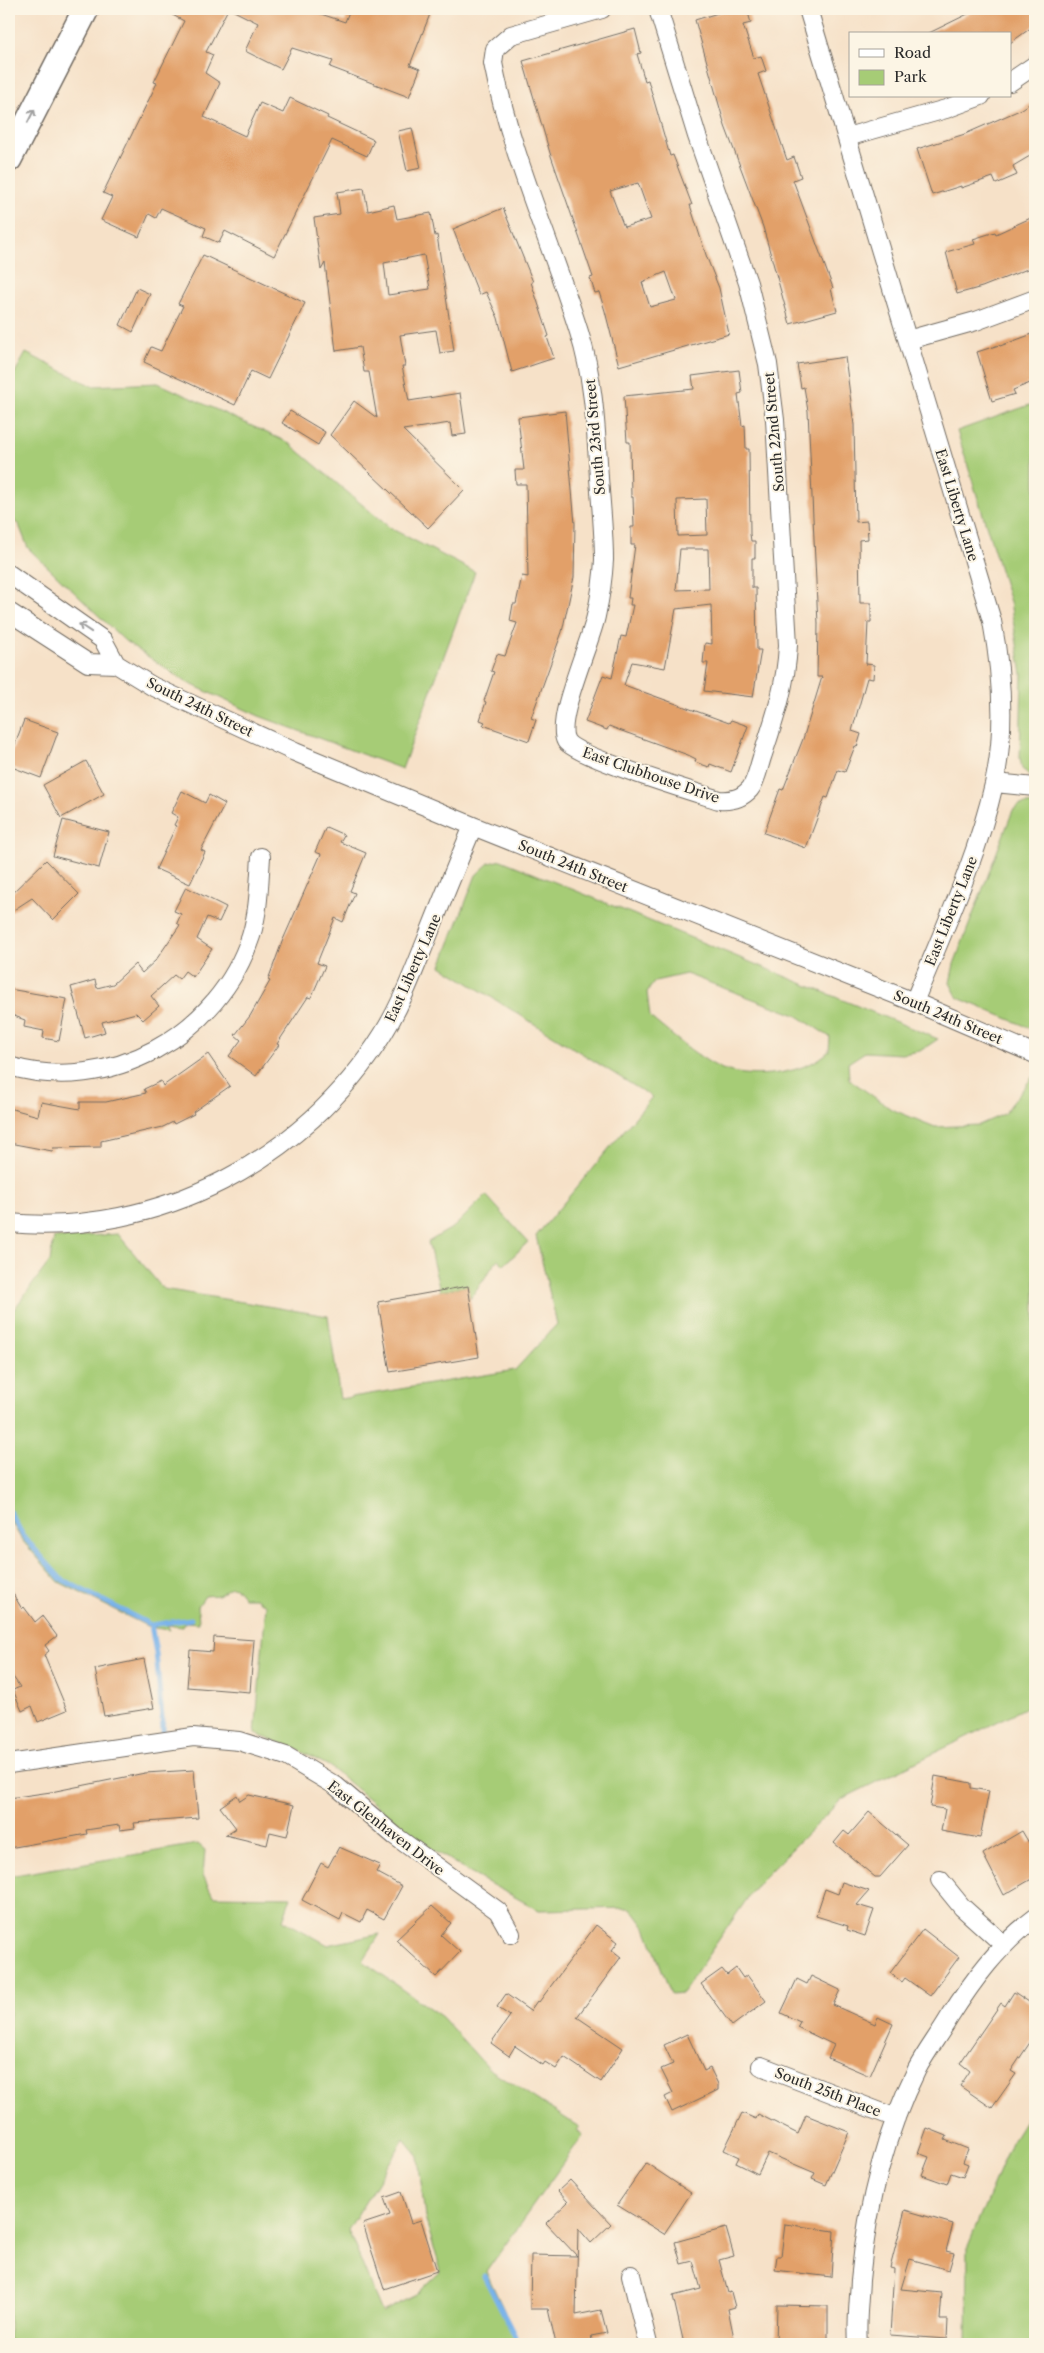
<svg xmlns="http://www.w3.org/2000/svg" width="1044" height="2353" viewBox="0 0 1044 2353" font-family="'Libre Caslon Text',serif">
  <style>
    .green { fill: #a6cc76; stroke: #687c50; fill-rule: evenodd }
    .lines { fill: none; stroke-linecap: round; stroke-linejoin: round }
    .stream { stroke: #79b3ea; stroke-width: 5 }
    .building { fill: #e2a069; fill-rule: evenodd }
    .minor-casing { stroke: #726b62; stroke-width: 20 }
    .highway-casing { stroke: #726b62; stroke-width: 28 }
    .minor { stroke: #fff; stroke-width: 18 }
    .highway { stroke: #fff; stroke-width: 25 }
    .oneway { stroke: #a0a0a0 }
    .labels { text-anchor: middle; stroke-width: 4; stroke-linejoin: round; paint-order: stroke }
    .street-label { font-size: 14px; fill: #2b2b2b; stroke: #fcf5e5 }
  </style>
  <rect width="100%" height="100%" fill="#fcf5e5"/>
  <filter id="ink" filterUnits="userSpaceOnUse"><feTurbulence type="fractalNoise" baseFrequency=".02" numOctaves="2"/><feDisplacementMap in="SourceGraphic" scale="10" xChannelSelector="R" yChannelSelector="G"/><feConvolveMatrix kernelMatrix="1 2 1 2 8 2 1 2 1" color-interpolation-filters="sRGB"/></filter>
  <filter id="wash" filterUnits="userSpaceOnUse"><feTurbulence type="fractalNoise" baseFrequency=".0096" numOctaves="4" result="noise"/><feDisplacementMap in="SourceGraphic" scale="20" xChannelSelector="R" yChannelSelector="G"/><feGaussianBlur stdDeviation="1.12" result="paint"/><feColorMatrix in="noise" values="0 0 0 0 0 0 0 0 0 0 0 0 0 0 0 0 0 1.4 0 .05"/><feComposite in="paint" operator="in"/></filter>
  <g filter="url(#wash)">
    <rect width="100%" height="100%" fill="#f6e1c8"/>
    <path class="green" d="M26,353L92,386L158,383L289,443L390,528L475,572L402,769L259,716L186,682L125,641L28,548L19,525L9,517V383Z
      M1035,403V775H1030L1022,769L1020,758L1022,674L1010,602L957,431Z
      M1035,803V1030L958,998L950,983L954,964L1013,810L1020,805Z
      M501,860L938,1039L920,1051L902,1054L865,1052L848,1063L849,1079L891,1109L935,1127L979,1125L1004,1114L1033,1076H1035V1703L842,1799L758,1883L682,1993L671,1994L647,1930L631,1908L539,1910L468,1872L413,1836L329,1766L294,1748L255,1734L266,1605L255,1598H244C231,1579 230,1590 218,1595C214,1596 209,1595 205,1596L198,1606L199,1623L185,1622L183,1627L167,1625L170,1630L149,1627L59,1582L22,1540L9,1518V1316L50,1261L54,1238L118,1234L163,1289L328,1316L340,1399L515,1370L557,1324L536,1236L652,1097L441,966L476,875L489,863ZM686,974L796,1015L830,1037L829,1051C806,1074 755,1080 725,1070C706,1064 665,1030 650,1017L647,992L655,981Z
      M486,1195L528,1242L504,1265L498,1259L470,1299L468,1286L440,1291L428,1242L455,1226Z
      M198,1844L205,1850L203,1875L213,1896L291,1897L283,1920L328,1945L380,1934L363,1961L442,2017L488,2068L579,2127L576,2130L583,2135L486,2272L520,2344H23L9,2340V1876ZM404,2139L418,2156L425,2218L441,2271L416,2295L382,2312L348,2230Z
      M1035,2104V2344H967L968,2246L1011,2142Z"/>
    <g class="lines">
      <path class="stream" d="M9,1511L24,1537L61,1579L151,1625L156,1653L164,1739
        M151,1625L191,1619
        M484,2276L519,2344"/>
    </g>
    <g id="blocks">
      <path class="building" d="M161,9H228L206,52L213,55L205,73L220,83L204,117L245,136L260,103L283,113L290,98L328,116L327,118L374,140L367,156L332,140L274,256L225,231L219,243L203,236L206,228L161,208L156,218L149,214L139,237L101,220L112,197L103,193L157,83L154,82L184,21Z
        M230,9H306L345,22L350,9H432L410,65L420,69L409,97L330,67L333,61L292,48L281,69L245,51L258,23Z
        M731,9H747L751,23L743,25L754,58L761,56L766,71L758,74L787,160L794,157L801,177L793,180L833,288L831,289L837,311L790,324L763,227L725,126L695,20Z
        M978,9H1035V25L1010,43V34H927Z
        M635,29L641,53L637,54L645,81L648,80L670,156L673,155L692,205H690L707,258L719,288L729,334L619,366L605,311L599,292L595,293L590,278L593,277L550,153L523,61ZM638,183L651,219L624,227L610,191ZM666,272L676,300L650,307L642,282Z
        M1035,100V153L1013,166L1017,175L996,184L993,177L961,188V186L932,195L917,149L965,134L1022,109Z
        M412,128L421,168L407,171L398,131Z
        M364,188L368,211L394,205L397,219L431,213L435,236L437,235L454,351L440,353L436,330L400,335L405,366H402L409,401L460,393L466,434L452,436L450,423L403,430L464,490L428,528L330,435L354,401L377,418L369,372H364L360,347L336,351L325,263L321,270L314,218L340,214L337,192ZM424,255L430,289L388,295L384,263Z
        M503,208L533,282H531L549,336L547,337L554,358L512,372L498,318L486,292L479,295L453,229Z
        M1035,216V266L982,287L957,294L946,252L975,244L973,239L995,232L996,234Z
        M203,255L305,303L268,379L251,371L235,405L144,362L151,347L161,351L183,306L178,304Z
        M137,288L150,294L133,332L120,325Z
        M1035,333V381L1013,390L1015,394L992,401L977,352L999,345L1000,346Z
        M845,357L854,425L856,522L867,521L868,539L859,540L860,603H871V622H868L866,664L874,665L873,679L867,678L852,731L861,734L857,747L855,746L845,772L838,770L828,798L825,797L806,848L764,833L780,789L783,790L803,739L822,677H817L818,624L808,411L804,387L801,388L797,364Z
        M739,370L742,393L738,394L742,426L745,425L746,449H749L750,534L751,541H755V558H752V588H756L757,650H761L753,697L704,691L708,663H703L705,643L712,644L711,605L676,609L665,668L632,662L624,685L729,723L731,720L748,726L731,772L710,764L709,767L695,762L696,759L688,755L619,730L609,726L607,730L585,722L603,675L612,678L621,636L626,637L633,605H630L631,598H628L635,545H631V527H634L633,497H631L630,442H627L624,396L694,389L692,376ZM706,499L707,535L678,536L677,500ZM680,549H708L709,589L676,590Z
        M290,411L325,432L318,445L282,423Z
        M565,411L575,524L574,577L562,632L531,718L536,720L529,741L483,725L485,722L480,720L486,702L484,701L494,672L491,671L497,654L505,656L517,623L510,621L513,604H516L522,576L528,577L526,484H516L515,470H524L518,417Z
        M24,720L58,732L41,778L9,766V760Z
        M86,761L104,794L61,818L43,785Z
        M182,791L205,803L209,795L225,804L201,850L205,852L190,884L156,869L176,826L174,825L178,817L171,813Z
        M63,820L109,832L99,868L53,856Z
        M326,827L344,835L340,842L366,853L350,891L355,893L343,922L335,918L317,963L325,966L311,998L308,997L277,1044L279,1045L256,1076L229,1056L241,1040L235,1035L250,1016L270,981L268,980L282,942L321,854L315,852Z
        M46,860L79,894L53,920L32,898L9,913V896Z
        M186,887L226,907L219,922L207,917L197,939L212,949L193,977L185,971L179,979L174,975L151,996L159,1006L143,1020L136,1013L102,1022L105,1032L85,1038L71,987L95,980L97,988L113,984L135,964L142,973L156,960L180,925L177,923L181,914L174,911Z
        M9,989L67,999L59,1041L43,1038L44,1031L24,1027L25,1020L9,1014Z
        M208,1054L230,1086L193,1112L194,1114L174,1124L173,1122L163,1127L101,1141V1147L53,1148L52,1151L9,1143V1108L38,1116L41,1102L80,1109V1102H106L146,1093L144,1089L161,1081L163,1086Z
        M468,1286L479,1357L390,1372L378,1302Z
        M9,1587L22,1609L24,1607L35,1622L42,1616L57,1636L45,1645L49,1651L44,1655L67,1710L38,1722L32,1706L22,1711L13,1690L20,1687L9,1671Z
        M214,1637L254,1640L250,1692L187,1687L190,1650L213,1652Z
        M144,1659L154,1708L104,1716L95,1669Z
        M194,1770L198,1818L134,1823L135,1828L120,1830L119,1825L86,1830L87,1834L9,1848V1798L51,1792L145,1773Z
        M935,1776L971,1783V1788L989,1791L980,1838L941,1831L945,1809L930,1807Z
        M237,1795L240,1801L249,1795L294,1805L287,1836L270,1832L267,1845L225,1835L236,1828L220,1807Z
        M869,1812L908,1845L880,1877H875L834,1843L844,1831L849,1835Z
        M1022,1831L1029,1843L1035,1839V1877L1004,1895L983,1854Z
        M339,1847L380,1865L376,1872L402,1886L384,1919L367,1910L361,1922L343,1913L340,1920L302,1900L321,1863L328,1867Z
        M842,1882L869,1891L857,1905L874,1910L865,1936L847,1930L848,1926L816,1916L825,1889L838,1894Z
        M432,1906L451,1923L441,1935L460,1952L436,1977L396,1940Z
        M596,1925L618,1942L612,1950L621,1957L577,2017L623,2048L601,2082L564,2057L556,2069L545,2062L543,2065L515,2046L509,2056L491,2043L510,2016L497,2007L506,1994L530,2011L537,2001L539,2002Z
        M923,1929L959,1957L930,1996L905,1978L902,1982L890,1973Z
        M736,1968L743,1978L747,1975L766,2001L732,2026L701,1984L722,1969L727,1975Z
        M811,1976L840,1990L833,2005L875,2024L878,2017L893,2024L870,2076L828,2058L834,2045L797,2027L800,2022L781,2013L797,1979L807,1984Z
        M1014,1992L1035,2006V2035L1011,2071L1016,2074L992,2108L960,2086L970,2071L960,2063L1001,2003L1005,2006Z
        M687,2034L704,2071L710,2068L718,2084V2090L672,2112L665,2097L673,2093L661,2069L673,2064L664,2045Z
        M742,2113L756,2119L758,2114L798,2134L806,2115L849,2132L826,2185L812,2179L815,2173L768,2153L758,2174L736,2163L739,2157L724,2150Z
        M927,2128L947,2136L945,2140L968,2149L963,2162L968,2164L963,2177L951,2173L947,2184L922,2175L929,2157L918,2153Z
        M646,2163L691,2193L664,2234L617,2205Z
        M570,2180L611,2224L591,2243L578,2228L576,2315L601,2310L607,2333L591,2336L593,2344H556L548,2309H530L531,2255L577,2256L546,2223L568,2202L558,2191Z
        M401,2192L411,2223L421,2220L437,2271L384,2289L363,2224L390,2215L384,2198Z
        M905,2210L953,2224L946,2251L954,2253L949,2270L910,2259L901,2289L942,2293L940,2320H948L947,2339L890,2335L894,2269L890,2268Z
        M785,2224L834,2231L831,2277L775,2270L777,2256H781Z
        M726,2228L734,2256L719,2260L728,2293L731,2292L735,2307L728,2309L734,2338L709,2344H684L673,2296L701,2289L693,2261L681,2264L675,2242Z
        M777,2305L828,2306V2344H776Z"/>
    </g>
  </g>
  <g filter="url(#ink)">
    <use href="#blocks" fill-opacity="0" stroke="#726b62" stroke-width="1"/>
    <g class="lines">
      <g class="minor-casing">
        <path id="minor" d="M602,9L511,35L495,49L493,63C511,156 551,242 579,332C594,379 596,429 599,478C601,505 604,533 604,560C603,579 600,598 596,616C591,642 554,721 566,741C575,756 694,792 719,800C731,801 741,799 750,789C756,782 759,766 762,757C775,718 786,686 788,645L775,420L768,364L748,283L697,136L658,9
          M808,9L992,621C1002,674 1006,731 994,784C977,859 943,931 914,1002
          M1010,82L1035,65
          M847,137L946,109L981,96
          M908,340L976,321L1035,299
          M9,574L103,640L116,664
          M9,612L88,663L116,664L152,686L295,752L473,826L914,1002L1035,1054
          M995,783L1035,787
          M9,1066C109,1096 219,1035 251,936C259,910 259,884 261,857
          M9,1223C157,1237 305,1160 383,1034C401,1005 413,973 426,941C441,903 457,864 473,826
          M9,1764L193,1737L239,1741L286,1756L336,1786L395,1836L498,1911L511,1934
          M940,1880L962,1907L1003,1944
          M761,2066L896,2118
          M631,2275L648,2344
          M858,2344C856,2323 859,2302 860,2280C867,2207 884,2135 917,2069C926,2052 939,2035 949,2018C973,1980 999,1945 1035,1918"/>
      </g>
      <g class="highway-casing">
        <path id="highway" d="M9,159L86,9"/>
      </g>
      <use href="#minor" class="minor"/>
      <use href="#highway" class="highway"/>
    </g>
    <defs><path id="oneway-shaft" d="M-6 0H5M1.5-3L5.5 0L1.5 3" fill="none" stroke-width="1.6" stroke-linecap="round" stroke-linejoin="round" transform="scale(1.25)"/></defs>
    <g class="oneway">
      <use href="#oneway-shaft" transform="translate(31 116) rotate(-63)"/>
      <use href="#oneway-shaft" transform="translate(85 628) rotate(-146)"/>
    </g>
  </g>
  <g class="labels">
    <g class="street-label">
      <text transform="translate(774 432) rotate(-95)" y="5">South 22nd Street</text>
      <text transform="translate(595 437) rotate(-95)" y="5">South 23rd Street</text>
      <text transform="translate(957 505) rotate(73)" y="5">East Liberty Lane</text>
      <text transform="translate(200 707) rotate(26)" y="5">South 24th Street</text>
      <text transform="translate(651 775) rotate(19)" y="5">East Clubhouse Drive</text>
      <text transform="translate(573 866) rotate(22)" y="5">South 24th Street</text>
      <text transform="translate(951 911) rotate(-68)" y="5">East Liberty Lane</text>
      <text transform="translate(413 968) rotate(-66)" y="5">East Liberty Lane</text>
      <text transform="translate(948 1017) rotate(23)" y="5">South 24th Street</text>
      <text transform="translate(386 1828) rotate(38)" y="5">East Glenhaven Drive</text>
      <text transform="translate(828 2092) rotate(21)" y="5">South 25th Place</text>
    </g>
  </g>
  <rect width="1044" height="2353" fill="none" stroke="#fcf5e5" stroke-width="30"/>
  <rect x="849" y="32" width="162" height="65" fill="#fcf5e5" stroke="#a8a49b"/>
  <rect x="859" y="49" width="25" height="8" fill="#ffffff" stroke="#a8a49b"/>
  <text x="894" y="58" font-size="15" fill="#2b2b2b">Road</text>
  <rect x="859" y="70" width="25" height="15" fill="#a6cc76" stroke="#a8a49b"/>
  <text x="894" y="82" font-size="15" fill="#2b2b2b">Park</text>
</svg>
